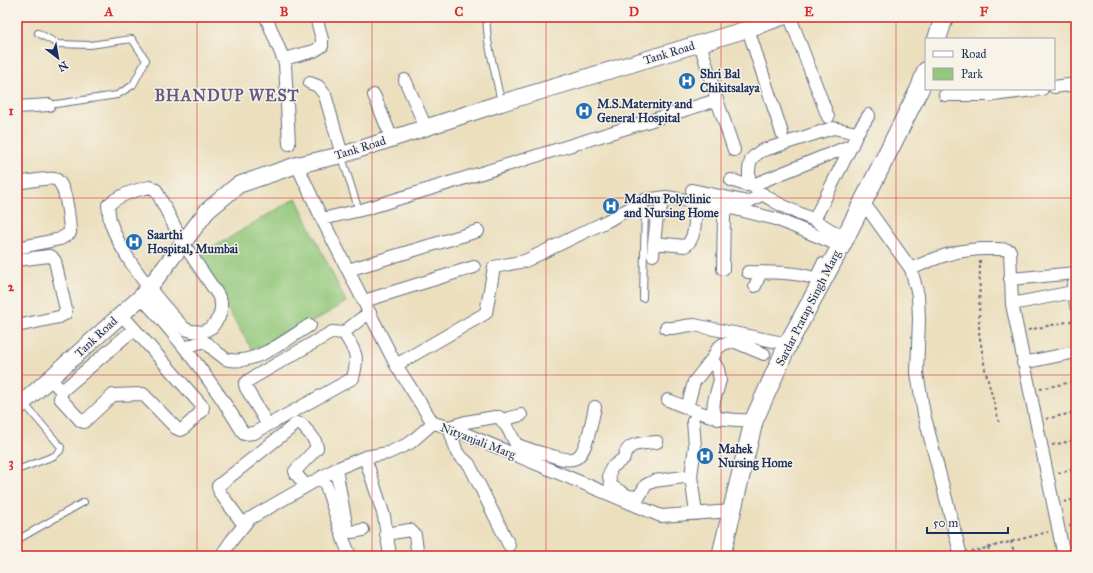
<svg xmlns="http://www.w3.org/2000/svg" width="1093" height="573" viewBox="0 0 1093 573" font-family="'IM FELL Great Primer',serif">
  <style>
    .green { fill: #93c87a; stroke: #577c6c }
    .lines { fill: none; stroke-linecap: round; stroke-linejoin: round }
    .service-casing { stroke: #646d80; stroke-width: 8 }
    .minor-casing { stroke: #646d80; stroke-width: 14 }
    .tertiary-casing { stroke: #646d80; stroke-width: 18 }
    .secondary-casing { stroke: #646d80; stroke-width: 20 }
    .path { stroke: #646d80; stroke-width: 2; stroke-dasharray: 3 3; stroke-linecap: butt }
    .service { stroke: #fff; stroke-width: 6 }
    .minor { stroke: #fff; stroke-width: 12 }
    .tertiary { stroke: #fff; stroke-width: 16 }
    .secondary { stroke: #fff; stroke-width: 18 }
    .grid { fill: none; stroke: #d62828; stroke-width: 1; stroke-opacity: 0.55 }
    .labels { text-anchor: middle; stroke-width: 3; stroke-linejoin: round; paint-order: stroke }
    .street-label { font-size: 12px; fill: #1b2f5e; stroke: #f7f3e8 }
    .poi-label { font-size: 12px; font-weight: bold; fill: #1b2f5e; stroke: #f7f3e8; text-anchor: start }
    .district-label { font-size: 16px; font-weight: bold; letter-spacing: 1px; fill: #645a83; stroke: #f7f3e8 }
    .neatline { fill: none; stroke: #d62828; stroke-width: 1.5 }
    .grid-label { font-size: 13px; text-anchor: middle; font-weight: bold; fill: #d62828 }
  </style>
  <rect width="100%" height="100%" fill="#f7f3e8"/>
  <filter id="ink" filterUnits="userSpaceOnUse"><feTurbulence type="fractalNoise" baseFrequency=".025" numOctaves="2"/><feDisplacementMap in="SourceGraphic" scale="8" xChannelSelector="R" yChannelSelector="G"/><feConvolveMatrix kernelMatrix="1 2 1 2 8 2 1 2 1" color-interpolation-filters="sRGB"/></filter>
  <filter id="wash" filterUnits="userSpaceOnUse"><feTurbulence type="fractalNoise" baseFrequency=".012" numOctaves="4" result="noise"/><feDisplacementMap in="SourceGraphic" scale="16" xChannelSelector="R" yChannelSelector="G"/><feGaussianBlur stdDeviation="0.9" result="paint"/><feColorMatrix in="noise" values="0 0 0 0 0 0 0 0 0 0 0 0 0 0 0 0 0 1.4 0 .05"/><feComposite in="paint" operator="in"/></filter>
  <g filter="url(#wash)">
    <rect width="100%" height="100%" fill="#ebdfbe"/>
    <path class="green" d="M296,198L346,302L273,345L252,350L197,257Z"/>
  </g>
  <g filter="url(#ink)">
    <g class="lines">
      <g class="service-casing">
        <path id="service" d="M486,17L488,41L501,102
          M487,20L496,17
          M38,33L58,44L90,45L132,39L146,60L133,85L117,95L49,105
          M342,157L359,211
          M813,278L821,261
          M643,298L645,206
          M17,470L54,456L60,451L61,447L23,402
          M17,540L84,502"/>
      </g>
      <g class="minor-casing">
        <path id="minor" d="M266,17L285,63L289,144
          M790,17L828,117
          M748,29L782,133
          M700,43L717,100L734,150
          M284,59L314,51L322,46V39L316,17
          M405,80L426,128
          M310,83L318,86L325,95L342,155
          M1054,87L1076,84
          M374,95L392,139
          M945,95H993L1042,89
          M17,107L49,105
          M297,165L322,219L396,365L433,423L449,427L661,516L732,511
          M731,180L746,185H753L852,145L857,133
          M17,183C25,182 48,177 55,179C66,182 69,218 70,229V233L60,239L17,248
          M150,187L156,190L183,243L218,295L221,302V309L219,317L212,327L203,332L192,331L185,329C158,301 122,258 110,221C109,216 109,210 108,205C119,195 135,190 150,187Z
          M692,190L748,202L763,194
          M663,198L660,212L657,216L654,243L685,246C697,239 695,215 696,202
          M863,202L911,269L918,295L919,319L917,373L924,414L961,556
          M322,219L365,209L717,100
          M814,220C800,214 754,195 749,180C749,178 749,173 749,171C750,159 751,158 761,151L833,128L857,133L869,115
          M844,238L814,220L852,145
          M653,255L654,243
          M17,260L49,256L52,257L55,261L66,310L65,314L59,317L17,326
          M723,269L724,215L726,207
          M911,269C939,256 961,248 992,249C998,249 1004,248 1010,251L1012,304L1064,556
          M348,270L478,231
          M748,272C772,273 799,271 821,281
          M1010,279L1076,273
          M1073,285L1076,305
          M755,286L761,272
          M141,297C180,339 214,384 244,434L254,433L353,378C359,355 356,353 344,333L332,332L249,380L245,384L246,388L268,425
          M364,301L474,267
          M1012,304L1073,292
          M666,328C673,329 686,325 694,325L788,344
          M348,329L362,318L370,313
          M186,348C212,336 203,344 222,356C224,358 226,360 230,360C257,364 287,339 310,325
          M712,359L718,369L720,380L714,401L713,410L718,419
          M1023,363L1076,352
          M396,365L486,313L494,267L525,261L607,221L645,200L666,197L719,205L776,219L841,246
          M50,379L62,391L60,398L81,421L84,422L113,395L143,394L176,428L180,430L183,429L202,411L203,407L121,314
          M62,391L134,329
          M668,400C700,413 719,422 754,420
          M687,408L694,382L712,359L718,348L723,344L733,341L764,354
          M502,420L521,415
          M693,421L695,446L691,476L696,514
          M365,457L384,516L390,556
          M336,469L347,529L352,532L363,530
          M323,476L344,541L350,556
          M639,497L628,496L611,486L609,476L611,468L624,458C627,441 643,444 657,442
          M635,503L646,485L654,481L691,476
          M244,525L220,493L218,486L297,423L301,424C307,431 316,438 317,448L295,471L296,474L306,486
          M386,534L410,530L415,535L418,556
          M509,545L469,464L457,453L449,427L466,422L495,417H499L507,427L516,444C526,449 538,452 549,455C557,457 567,462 576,458C587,453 592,419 595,407
          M221,556L232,540L249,519L336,469L365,457L388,453L410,443L433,423"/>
      </g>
      <g class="tertiary-casing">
        <path id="tertiary" d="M17,408L141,297L162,271L207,211L238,185L297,165L342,155L501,103L748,29L782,17"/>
      </g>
      <g class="secondary-casing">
        <path id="secondary" d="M937,39L944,17
          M721,556L754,420L788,344L841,246L920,88L926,71"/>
      </g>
      <path class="path" d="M980,260L979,332L985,369L999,422
        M1028,330L1076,320
        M1040,389L1076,381
        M1046,419L1076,412
        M1052,445L1076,440
        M1058,473L1076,469
        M1064,502L1076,499
        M1069,526L1076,525
        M1011,541L1015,556
        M988,547L991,556
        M971,552L1048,532
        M810,554V556"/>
      <use href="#service" class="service"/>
      <use href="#minor" class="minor"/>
      <use href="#tertiary" class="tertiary"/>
      <use href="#secondary" class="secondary"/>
    </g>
  </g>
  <path class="grid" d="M197,17V556M372,17V556M546,17V556M721,17V556M896,17V556M17,198H1076M17,375H1076"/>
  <defs>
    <g id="hospital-disc" transform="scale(0.9)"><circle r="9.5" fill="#1f6fb2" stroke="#f7f3e8"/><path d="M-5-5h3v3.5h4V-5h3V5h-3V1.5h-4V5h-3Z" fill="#fff"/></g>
  </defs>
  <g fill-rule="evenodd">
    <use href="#hospital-disc" x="687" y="81"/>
    <use href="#hospital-disc" x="584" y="111"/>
    <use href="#hospital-disc" x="611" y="206"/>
    <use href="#hospital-disc" x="134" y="242"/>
    <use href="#hospital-disc" x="705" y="456"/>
  </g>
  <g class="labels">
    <g class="street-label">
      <text transform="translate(669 53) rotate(-17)" y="4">Tank Road</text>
      <text transform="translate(360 148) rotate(-17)" y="4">Tank Road</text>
      <text transform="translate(808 308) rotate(-63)" y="4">Sardar Pratap Singh Marg</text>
      <text transform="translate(96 337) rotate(-43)" y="4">Tank Road</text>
      <text transform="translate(478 441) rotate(21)" y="4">Nityanjali Marg</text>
    </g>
    <g class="poi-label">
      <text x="700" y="78">Shri Bal<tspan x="700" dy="14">Chikitsalaya</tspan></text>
      <text x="597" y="108">M.S.Maternity and<tspan x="597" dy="14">General Hospital</tspan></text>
      <text x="624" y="203">Madhu Polyclinic<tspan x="624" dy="14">and Nursing Home</tspan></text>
      <text x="147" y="239">Saarthi<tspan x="147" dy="14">Hospital, Mumbai</tspan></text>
      <text x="718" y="453">Mahek<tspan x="718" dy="14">Nursing Home</tspan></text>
    </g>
    <g class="district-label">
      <text x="227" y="101">BHANDUP WEST</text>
    </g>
  </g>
  <rect width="1093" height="573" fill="none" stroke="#f7f3e8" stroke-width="44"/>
  <rect x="925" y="38" width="130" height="52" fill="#f7f3e8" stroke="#9fa5b1"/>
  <rect x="933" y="51" width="20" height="6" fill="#ffffff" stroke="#9fa5b1"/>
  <text x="961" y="58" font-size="12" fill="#1b2f5e">Road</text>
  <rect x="933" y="68" width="20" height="12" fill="#93c87a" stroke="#9fa5b1"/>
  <text x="961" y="78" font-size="12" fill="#1b2f5e">Park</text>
  <g transform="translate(58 58) rotate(149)" stroke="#f7f3e8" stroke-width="3" paint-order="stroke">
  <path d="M0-3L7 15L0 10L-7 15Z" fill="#1b2f5e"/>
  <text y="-6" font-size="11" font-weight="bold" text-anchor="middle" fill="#1b2f5e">N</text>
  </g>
  <path d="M927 527v6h81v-6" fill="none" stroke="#1b2f5e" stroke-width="2"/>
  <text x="933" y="527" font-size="12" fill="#1b2f5e" stroke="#f7f3e8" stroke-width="3" paint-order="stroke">50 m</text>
  <rect x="22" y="22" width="1049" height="529" class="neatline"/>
  <g class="grid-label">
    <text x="109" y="16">A</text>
    <text x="284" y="16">B</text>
    <text x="459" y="16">C</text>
    <text x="634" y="16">D</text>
    <text x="809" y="16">E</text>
    <text x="984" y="16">F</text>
    <text x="11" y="115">1</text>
    <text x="11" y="291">2</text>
    <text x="11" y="467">3</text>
  </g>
</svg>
